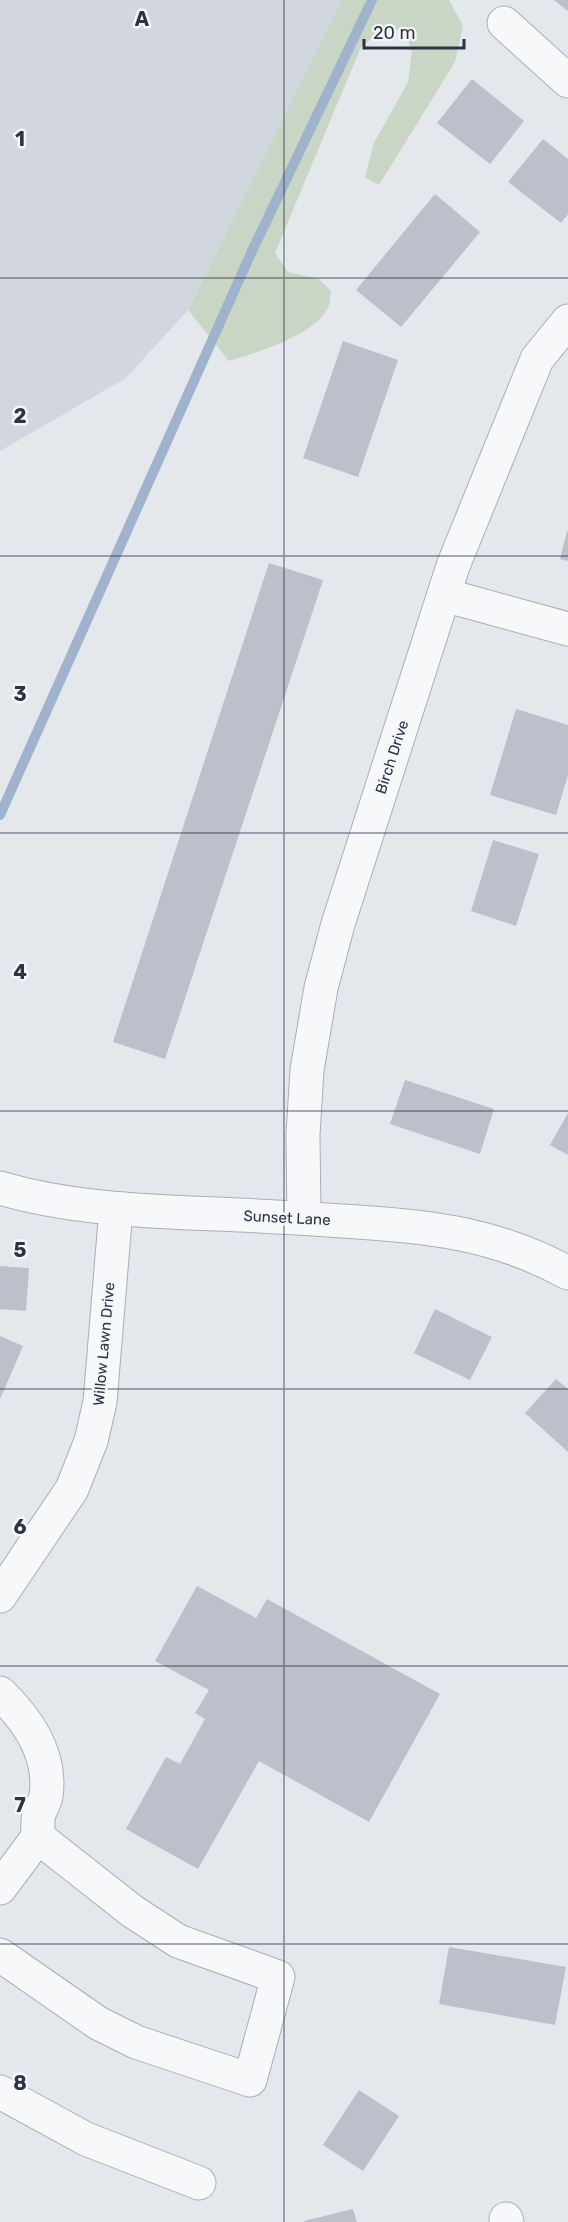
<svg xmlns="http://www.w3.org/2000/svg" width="568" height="2222" font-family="Rubik,sans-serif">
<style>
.built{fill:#d2d6de}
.green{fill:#c9d6c5}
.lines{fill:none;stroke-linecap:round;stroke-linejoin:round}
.stream{stroke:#9fb4cc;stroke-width:10}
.building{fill:#bbc0ca}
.minor-casing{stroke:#a9aeb7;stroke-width:35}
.minor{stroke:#f7f8fa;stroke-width:33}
.grid{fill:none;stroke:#2b3445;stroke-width:1.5;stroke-opacity:0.55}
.labels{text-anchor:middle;stroke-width:5;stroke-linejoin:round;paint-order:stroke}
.street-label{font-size:15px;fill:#2b3445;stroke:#f4f6f9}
.grid-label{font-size:20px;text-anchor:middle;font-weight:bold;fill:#2b3445;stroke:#f4f6f9;stroke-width:5;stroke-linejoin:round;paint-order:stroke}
</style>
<rect width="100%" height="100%" fill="#e4e7ec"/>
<!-- built -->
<polygon class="built" points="0,0 342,0 188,310 126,378 0,451"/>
<!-- green -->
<path class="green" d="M342 0H449L463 26 455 62 379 185 365 177 374 143 408 82 412 52 404 29 381 30 361 47 275 253 288 272 319 279 331 291C330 295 330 301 329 305 319 334 256 353 229 361L188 310Z"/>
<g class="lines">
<!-- stream -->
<polyline class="stream" points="0,815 252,251 372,0"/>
</g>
<!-- building -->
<g class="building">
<polygon points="554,0 568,0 568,11"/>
<polygon points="472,79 524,121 490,164 437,123"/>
<polygon points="543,139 568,159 568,214 561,223 508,182"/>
<polygon points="435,194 480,232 401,327 356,290"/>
<polygon points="343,341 398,360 358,477 303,458"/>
<polygon points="567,531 568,531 568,561 560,559"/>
<polygon points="269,563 323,580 165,1059 113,1042"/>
<polygon points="516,709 568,725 568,775 556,815 490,795"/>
<polygon points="493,840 539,854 516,926 471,911"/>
<polygon points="405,1080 494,1109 480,1154 390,1124"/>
<polygon points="568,1113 568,1155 550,1145"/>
<polygon points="0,1266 29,1268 26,1311 0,1309"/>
<polygon points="435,1309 492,1337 470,1380 414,1353"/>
<polygon points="0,1336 23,1346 0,1399"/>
<polygon points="556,1379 568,1389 568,1452 525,1413"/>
<polygon points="197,1586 256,1618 267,1599 440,1694 369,1822 259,1761 198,1869 126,1829 166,1757 180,1764 205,1719 195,1713 209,1690 155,1661"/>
<polygon points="449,1947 566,1967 555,2025 439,2004"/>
<polygon points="359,2090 399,2116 363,2171 323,2145"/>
<polygon points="353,2209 357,2222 304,2222 304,2221"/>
</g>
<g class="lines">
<!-- minor casing -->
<g class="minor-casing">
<g id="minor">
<polyline points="504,23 568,81"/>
<polyline points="444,595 568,629"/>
<path d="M0 1188C62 1206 125 1210 189 1213 245 1215 302 1218 358 1222 435 1227 499 1235 568 1273"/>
<polyline points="304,1218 303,1135 307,1070 321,988 338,924 453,566 537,359 568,321"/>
<polyline points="0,1596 72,1489 91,1441 100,1402 116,1209"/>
<path d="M0 1693C28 1720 52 1755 46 1796 45 1802 41 1808 39 1814 37 1821 38 1830 38 1837L132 1911 178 1941 278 1977 250 2080 136 2042 98 2023 0 1955"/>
<polyline points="0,1888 38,1837"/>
<polyline points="0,2092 86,2139 199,2183"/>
<polyline points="506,2219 507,2222"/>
</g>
</g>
<!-- minor -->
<use href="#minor" class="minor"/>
</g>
<!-- grid -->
<path class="grid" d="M284 0V2222M0 278H568M0 556H568M0 833H568M0 1111H568M0 1389H568M0 1666H568M0 1944H568"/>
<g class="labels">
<!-- street labels -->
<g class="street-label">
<text transform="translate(392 757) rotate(-72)" y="5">Birch Drive</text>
<text transform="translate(287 1218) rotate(3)" y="5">Sunset Lane</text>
<text transform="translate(104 1344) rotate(-85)" y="5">Willow Lawn Drive</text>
</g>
</g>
<g class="grid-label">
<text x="142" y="26">A</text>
<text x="20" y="146">1</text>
<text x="20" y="423">2</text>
<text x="20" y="701">3</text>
<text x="20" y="979">4</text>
<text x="20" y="1257">5</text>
<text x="20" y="1534">6</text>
<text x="20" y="1812">7</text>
<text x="20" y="2090">8</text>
</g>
<!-- scale -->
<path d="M364 39v9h100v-9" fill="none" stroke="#2b3445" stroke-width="3"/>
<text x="373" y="39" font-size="18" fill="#2b3445" stroke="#f4f6f9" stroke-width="4.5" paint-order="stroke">20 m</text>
</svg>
